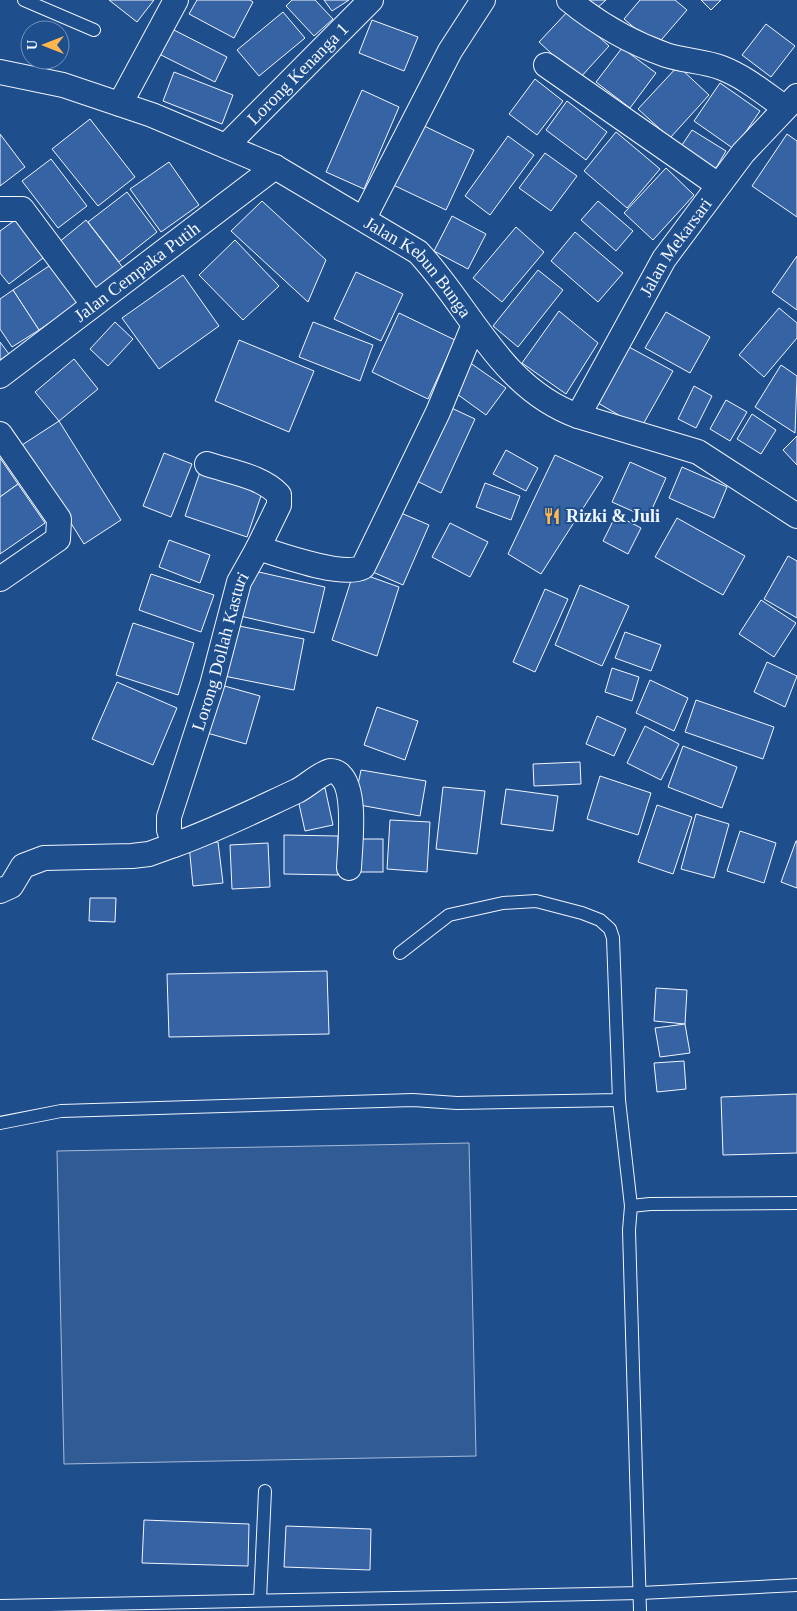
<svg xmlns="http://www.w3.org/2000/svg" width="797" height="1611" font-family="Georgia,serif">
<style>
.built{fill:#305b95;stroke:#a8bbd7}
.building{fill:#3563a3;stroke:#f2f6ff}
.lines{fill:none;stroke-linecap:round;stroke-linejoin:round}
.service-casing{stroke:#f2f6ff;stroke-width:14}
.minor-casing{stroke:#f2f6ff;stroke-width:26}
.service{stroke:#1f4e8c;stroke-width:12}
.minor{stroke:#1f4e8c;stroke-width:24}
.labels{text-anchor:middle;stroke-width:4;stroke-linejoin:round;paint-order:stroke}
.street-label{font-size:18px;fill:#f2f6ff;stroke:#1f4e8c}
.poi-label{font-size:18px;font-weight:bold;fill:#f2f6ff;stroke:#1f4e8c;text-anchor:start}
</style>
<rect width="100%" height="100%" fill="#1f4e8c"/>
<!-- built -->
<polygon class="built" points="469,1143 476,1456 64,1464 57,1151"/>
<!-- building -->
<g class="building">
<polygon points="109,0 154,0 137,22"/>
<polygon points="197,0 250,0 253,2 234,38 189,14"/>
<polygon points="292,0 315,0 333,19 314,36 286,6"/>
<polygon points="324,0 349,0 332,11"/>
<polygon points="588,0 606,0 596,9"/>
<polygon points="640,0 675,0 687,10 656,46 624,19"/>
<polygon points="701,0 721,0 711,10"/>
<polygon points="569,10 609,46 579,79 539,42"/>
<polygon points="283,12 305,38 259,76 237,50"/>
<polygon points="372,20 418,37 404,71 359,53"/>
<polygon points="766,24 795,46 771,77 742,55"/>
<polygon points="170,28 227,57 215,82 157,53"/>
<polygon points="622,48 656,73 630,108 596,82"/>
<polygon points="678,66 709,95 670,138 638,109"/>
<polygon points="174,72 233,95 222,124 163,101"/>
<polygon points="535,79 563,101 537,135 509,114"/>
<polygon points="720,83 760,111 734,149 694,121"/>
<polygon points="362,90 399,107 364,189 326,172"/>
<polygon points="567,101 607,132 586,160 546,130"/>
<polygon points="90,119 135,177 98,206 52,149"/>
<polygon points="418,123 474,150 446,210 389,183"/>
<polygon points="692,130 726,151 713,173 678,151"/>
<polygon points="616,132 660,169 627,208 584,171"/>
<polygon points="0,134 25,167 0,186"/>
<polygon points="787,134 797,141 797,217 752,186"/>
<polygon points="508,136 534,155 490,215 465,196"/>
<polygon points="545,153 577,176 551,211 519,188"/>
<polygon points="51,159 87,206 58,228 22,181"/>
<polygon points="169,162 199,205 161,232 130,189"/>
<polygon points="666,168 694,195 653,240 624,213"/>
<polygon points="127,192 157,232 119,262 88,222"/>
<polygon points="262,201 326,260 308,302 231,231"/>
<polygon points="598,201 633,231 616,251 581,220"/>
<polygon points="452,216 486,234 468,269 434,251"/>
<polygon points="18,218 47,255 9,284 0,273 0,231"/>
<polygon points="86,220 124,269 96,291 58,243"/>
<polygon points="516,227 544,252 502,302 473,278"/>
<polygon points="575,232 623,273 598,302 551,261"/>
<polygon points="235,240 279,286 243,320 199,275"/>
<polygon points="797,256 797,310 772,292"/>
<polygon points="52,264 79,303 39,330 13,290"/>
<polygon points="538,270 563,290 518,347 493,326"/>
<polygon points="356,272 403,294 381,341 334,319"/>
<polygon points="183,275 219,326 159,369 122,318"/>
<polygon points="13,290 39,330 12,347 0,329 0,299"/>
<polygon points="779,308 797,323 797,338 764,377 739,355"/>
<polygon points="559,311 598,343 566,394 522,363"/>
<polygon points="666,312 710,337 690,373 645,348"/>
<polygon points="399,313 455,340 428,399 372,372"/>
<polygon points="115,322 133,339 108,366 90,349"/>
<polygon points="313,322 373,345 360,381 299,357"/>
<polygon points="239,340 314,371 289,432 215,401"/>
<polygon points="0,342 9,354 0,360"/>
<polygon points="629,347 673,371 641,428 598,403"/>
<polygon points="74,359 98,389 59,421 35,392"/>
<polygon points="469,362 506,388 486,415 450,389"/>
<polygon points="781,365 797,376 795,433 755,407"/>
<polygon points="694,386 712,396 696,428 678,419"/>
<polygon points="726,400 747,412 730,441 710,429"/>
<polygon points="445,405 475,419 441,493 411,478"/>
<polygon points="752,414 776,430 761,454 737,439"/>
<polygon points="59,421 121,520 84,544 22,445"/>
<polygon points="797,436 797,465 783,450"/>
<polygon points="506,450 538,468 526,491 493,474"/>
<polygon points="164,453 192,464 171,517 143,506"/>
<polygon points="555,455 603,477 541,574 508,554"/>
<polygon points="0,458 18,484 0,497"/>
<polygon points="630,462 666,478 648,518 612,502"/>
<polygon points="682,467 727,487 714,518 669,498"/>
<polygon points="201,469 263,490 247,537 185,516"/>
<polygon points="485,483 520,496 511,520 476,507"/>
<polygon points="18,484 45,523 0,554 0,497"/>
<polygon points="394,510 429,525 403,585 368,570"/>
<polygon points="616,515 641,528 628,554 603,541"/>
<polygon points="677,518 745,556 723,595 655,557"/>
<polygon points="450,523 488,542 470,577 432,557"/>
<polygon points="169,540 210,555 200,583 159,567"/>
<polygon points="788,556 797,561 797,618 764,599"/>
<polygon points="250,570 325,587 314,633 240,616"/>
<polygon points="354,571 399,587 377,656 332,640"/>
<polygon points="151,574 214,595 201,632 139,610"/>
<polygon points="580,585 629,606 602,666 555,645"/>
<polygon points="545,589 568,599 535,672 513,662"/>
<polygon points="761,600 796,623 774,657 739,634"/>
<polygon points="133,623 194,643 178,695 116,675"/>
<polygon points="234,625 304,639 294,690 224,676"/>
<polygon points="625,632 661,645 651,671 615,658"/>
<polygon points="767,662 797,676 785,707 754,692"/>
<polygon points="612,668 639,677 632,701 605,692"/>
<polygon points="650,680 688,698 674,731 636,713"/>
<polygon points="117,682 177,708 153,765 92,739"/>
<polygon points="221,685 260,696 246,744 207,733"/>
<polygon points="696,700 774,727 763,759 685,732"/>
<polygon points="377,707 418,721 405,760 364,745"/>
<polygon points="597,716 626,729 614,756 586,744"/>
<polygon points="645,726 679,744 661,780 627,763"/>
<polygon points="683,746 737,767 722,808 668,787"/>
<polygon points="580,762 581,784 534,786 533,764"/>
<polygon points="361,770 426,781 420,816 354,804"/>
<polygon points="600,776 651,793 638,835 587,819"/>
<polygon points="443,787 485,791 477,854 436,849"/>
<polygon points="325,788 333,825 305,831 297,795"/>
<polygon points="506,789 558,796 553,831 501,824"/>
<polygon points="657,805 692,817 673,874 638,862"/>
<polygon points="696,814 729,824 714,878 681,869"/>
<polygon points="390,820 430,822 427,872 387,869"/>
<polygon points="740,831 776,843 764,883 727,871"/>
<polygon points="284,835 338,836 338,875 284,874"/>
<rect x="360" y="839" width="23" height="33"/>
<polygon points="796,841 797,841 797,888 781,882"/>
<polygon points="218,842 223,883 193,886 189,845"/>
<polygon points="268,843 270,887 232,889 230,845"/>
<polygon points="90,898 116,898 115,922 89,921"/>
<polygon points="327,971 329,1034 169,1037 167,974"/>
<polygon points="656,988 687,990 685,1024 654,1021"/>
<polygon points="685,1024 690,1053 660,1057 655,1028"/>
<polygon points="684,1061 686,1089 657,1092 654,1063"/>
<polygon points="797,1094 797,1153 723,1155 721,1097"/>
<polygon points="144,1520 249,1524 248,1566 142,1563"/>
<polygon points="286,1526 371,1529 370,1570 284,1567"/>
</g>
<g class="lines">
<!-- service casing -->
<g class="service-casing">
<g id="service">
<polyline points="24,0 94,30"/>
<polyline points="619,1100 631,1206"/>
<polyline points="0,1123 61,1111 413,1100 457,1103 619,1100 613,938 610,929 600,920 582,913 536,901 503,903 449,915 400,953"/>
<polyline points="260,1600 265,1491"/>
<polyline points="0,1606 641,1593 797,1585"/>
<polyline points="640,1611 629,1230 631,1206 650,1204 797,1203"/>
</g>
</g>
<!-- minor casing -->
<g class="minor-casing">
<g id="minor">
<path d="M569 0C597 23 632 43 666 55 684 61 705 61 722 68 745 77 764 93 784 107"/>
<polyline points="546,65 718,185"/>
<path id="s1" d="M0 72 63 85 152 115 275 167 418 252C471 308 500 388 578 416L698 452 797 516"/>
<polyline points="120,104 176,0"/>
<path id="s2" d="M226 146 371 0"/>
<polyline points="0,209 22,209 93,304"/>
<polyline points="364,218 450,51 483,0"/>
<path id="s3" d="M0 376 275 167"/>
<path id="s4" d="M578 416 664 259 743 153 797 96"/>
<polyline points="0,434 59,519 58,539 0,579"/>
<path d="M207 464C230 472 262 476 279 495V505L258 548"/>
<path id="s5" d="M349 868C350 846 357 790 340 775 338 772 333 771 330 771 319 774 307 786 297 791 256 810 216 830 174 845L169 830V817L212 685 239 582 258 548C281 555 342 578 363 567L438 412 473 327"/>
<polyline points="0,891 11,886 23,866 44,858 132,856 149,854 174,845"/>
</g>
</g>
<!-- service -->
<use href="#service" class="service"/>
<!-- minor -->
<use href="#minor" class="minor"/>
</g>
<!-- icons -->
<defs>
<g id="restaurant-bare" transform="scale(1.35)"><path d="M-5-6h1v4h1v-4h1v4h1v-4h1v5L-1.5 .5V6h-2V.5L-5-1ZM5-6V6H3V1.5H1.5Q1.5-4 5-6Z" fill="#ffb74d" stroke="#1f4e8c" stroke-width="2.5" paint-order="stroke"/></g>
</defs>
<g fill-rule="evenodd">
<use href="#restaurant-bare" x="552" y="516"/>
</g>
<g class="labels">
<!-- street labels -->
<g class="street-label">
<text dy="6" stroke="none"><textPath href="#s2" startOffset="102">Lorong Kenanga 1</textPath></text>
<text dy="6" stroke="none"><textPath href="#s4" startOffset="195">Jalan Mekarsari</textPath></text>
<text dy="6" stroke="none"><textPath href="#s1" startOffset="468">Jalan Kebun Bunga</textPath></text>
<text dy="6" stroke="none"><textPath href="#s3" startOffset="172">Jalan Cempaka Putih</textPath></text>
<text dy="6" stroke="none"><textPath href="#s5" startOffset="482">Lorong Dollah Kasturi</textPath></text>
</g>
<!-- poi labels -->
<g class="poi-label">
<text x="566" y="522">Rizki &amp; Juli</text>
</g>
</g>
<!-- north arrow -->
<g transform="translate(45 45) rotate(270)"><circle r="24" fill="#1f4e8c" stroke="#7391ba"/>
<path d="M0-4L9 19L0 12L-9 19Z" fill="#ffb74d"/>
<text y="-8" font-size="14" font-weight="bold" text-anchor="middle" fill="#f2f6ff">U</text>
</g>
</svg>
